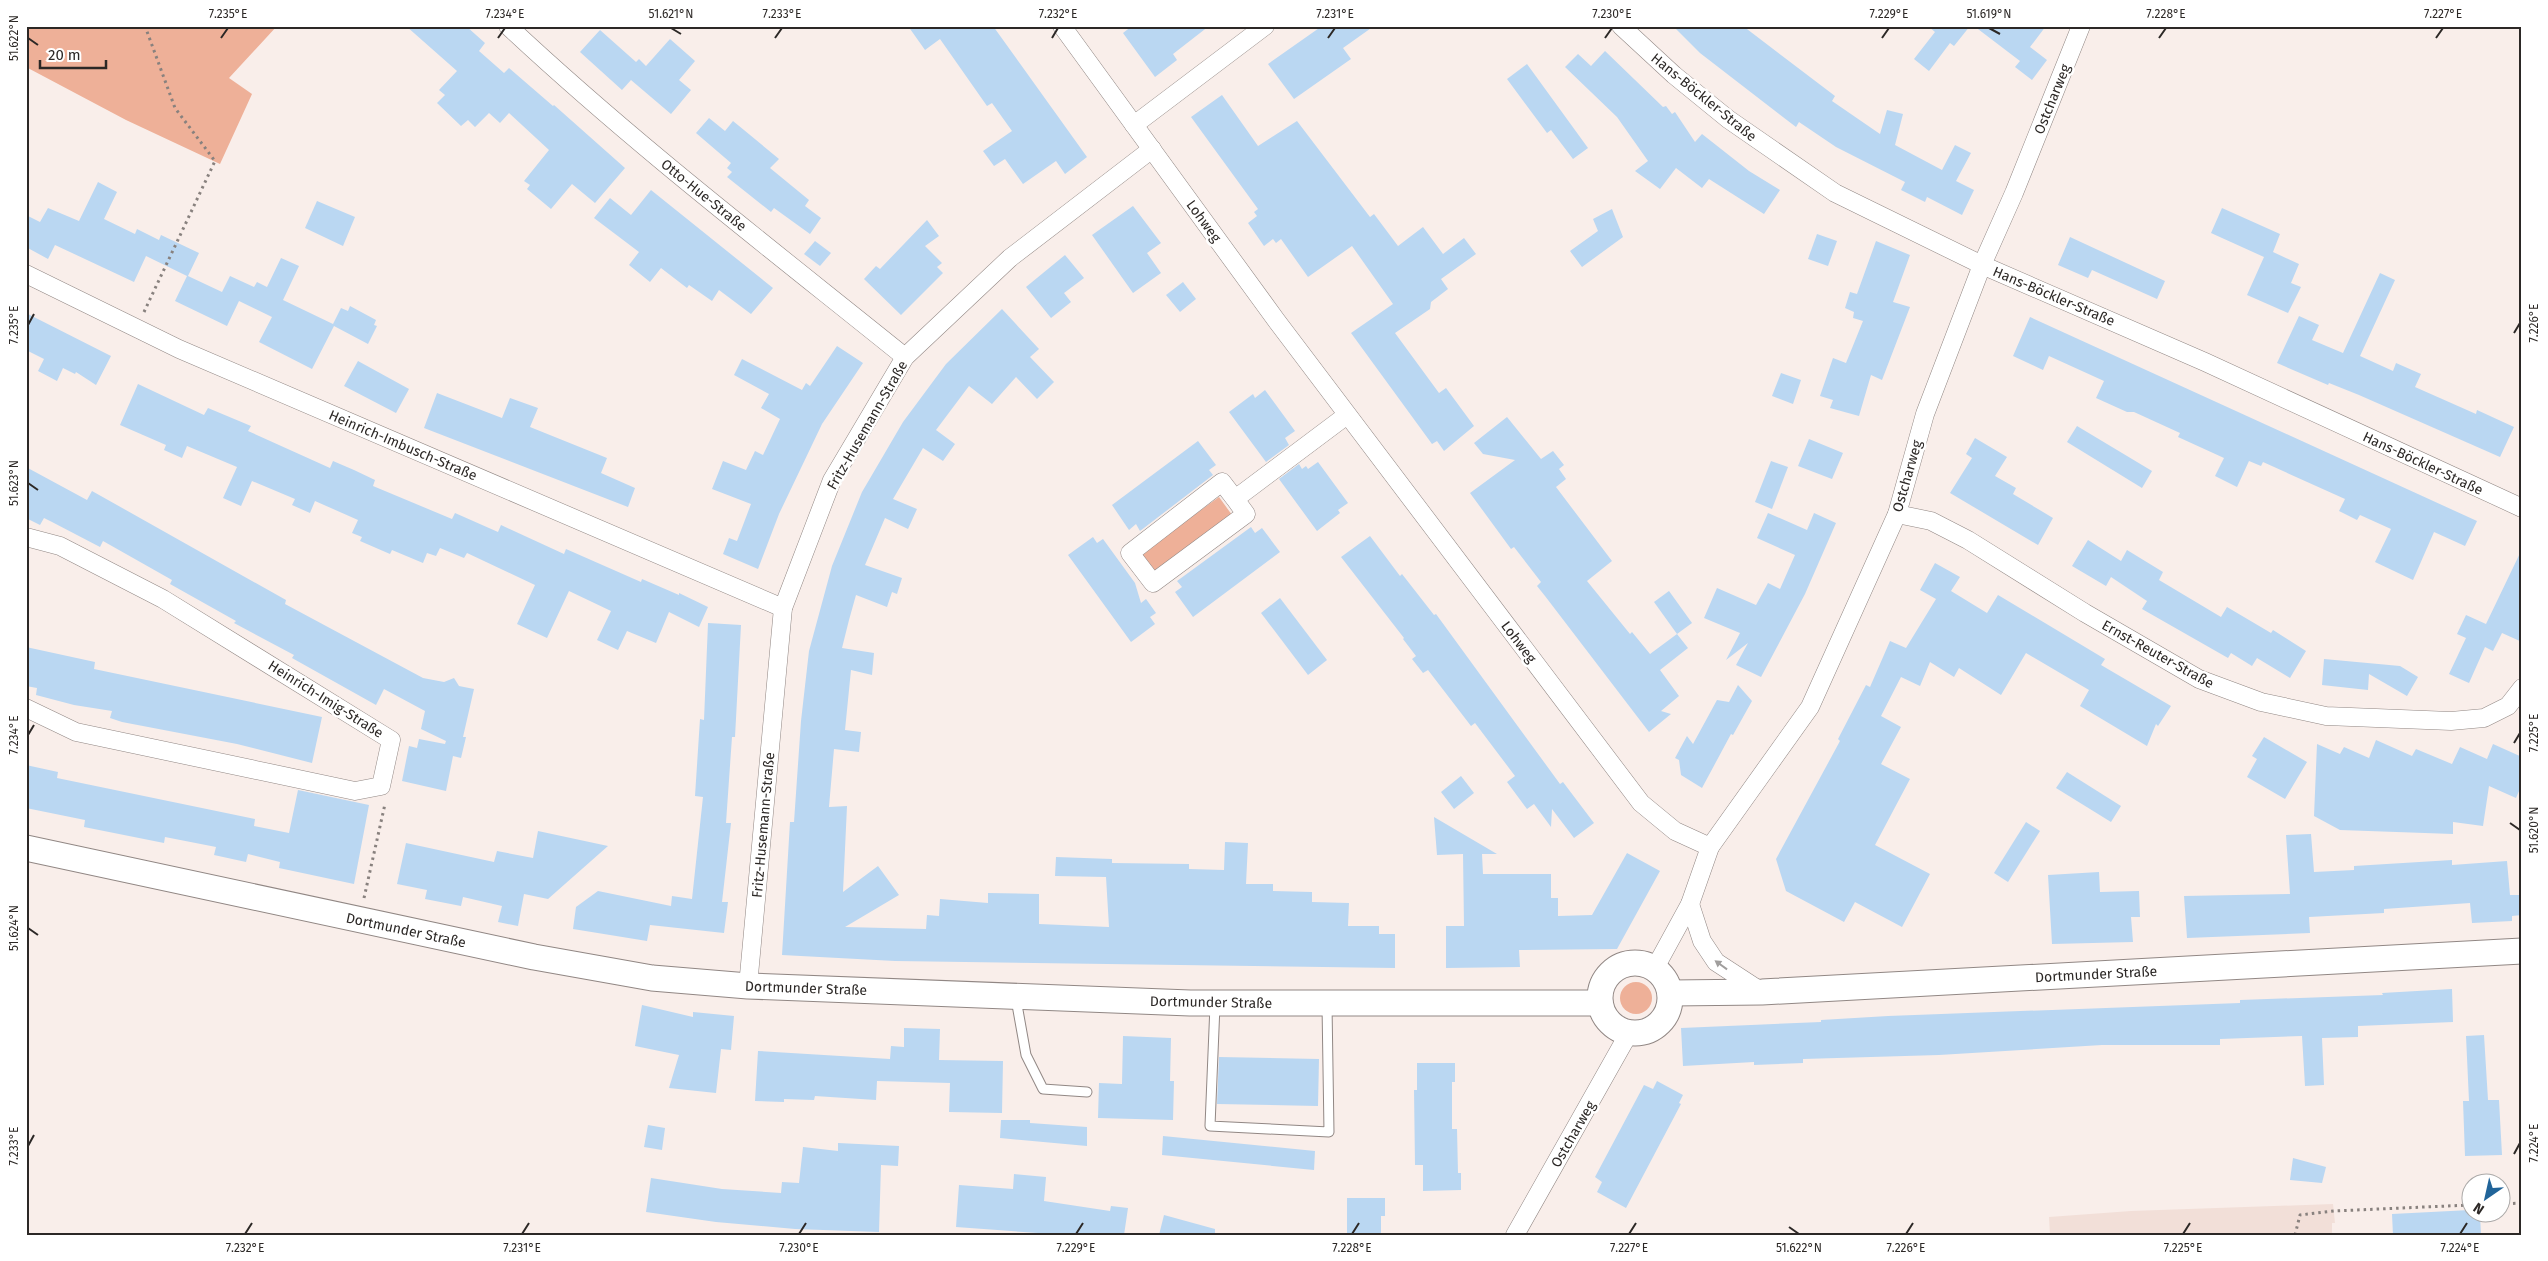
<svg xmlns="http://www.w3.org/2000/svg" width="2548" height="1261" font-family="'Fira Sans',sans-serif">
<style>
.built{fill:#f2dfd8}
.green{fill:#eeb098}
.building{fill:#bad7f2}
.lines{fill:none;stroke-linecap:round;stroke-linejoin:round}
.lane-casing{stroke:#918784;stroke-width:11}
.street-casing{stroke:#918784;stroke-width:19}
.secondary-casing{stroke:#918784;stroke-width:27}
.path{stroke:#88817e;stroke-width:3;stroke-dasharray:2.5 4;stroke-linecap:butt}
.lane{stroke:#fff;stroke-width:9}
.street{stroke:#fff;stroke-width:18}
.secondary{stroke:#fff;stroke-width:25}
.oneway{fill:#a09e9d}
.ticks{fill:none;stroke:#2c2826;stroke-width:2}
.labels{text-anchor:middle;stroke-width:5;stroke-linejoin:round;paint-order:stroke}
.street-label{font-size:14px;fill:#2c2826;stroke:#fff}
.neatline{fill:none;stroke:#2c2826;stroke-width:2}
.ticks-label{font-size:12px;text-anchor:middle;fill:#2c2826}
</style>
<rect width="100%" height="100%" fill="#f9eeea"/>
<!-- built -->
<polygon class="built" points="2333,1204 2335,1223 2332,1223 2332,1235 2050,1235 2049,1217 2131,1211"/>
<!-- green -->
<g class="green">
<polygon points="26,26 277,26 229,78 252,94 220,164 126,120 26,67"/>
<polygon points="1219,497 1232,515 1154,573 1140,554"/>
<circle cx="1636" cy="998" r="16"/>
</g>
<!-- building -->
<g class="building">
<polygon points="406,26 466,26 485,43 479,51 504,73 509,68 553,106 554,105 625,168 595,203 572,184 551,209 527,189 530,185 524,181 549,150 509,113 500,123 489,113 475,127 468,120 461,126 437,103 445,95 439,90 457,71"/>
<polygon points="908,26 993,26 1087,157 1065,174 1056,161 1023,184 1005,159 994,166 983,151 1012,131 992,103 987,106 940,39 925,50"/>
<polygon points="1132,26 1209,26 1173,54 1177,60 1155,77 1123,33"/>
<polygon points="1322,26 1374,26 1343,48 1351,59 1294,99 1268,64"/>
<polygon points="1673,26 1743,26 1835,96 1832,101 1880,134 1887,110 1903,114 1895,145 1942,170 1955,145 1971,153 1956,181 1974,190 1962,215 1927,197 1925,202 1901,190 1905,182 1836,147 1799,122 1796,127 1700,53"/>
<polygon points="1928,26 1970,26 1954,46 1950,43 1929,71 1914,59 1935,32"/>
<polygon points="1974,26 2046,26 2030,47 2047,60 2032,80 2015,67 2020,61"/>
<polygon points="600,30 636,62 639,59 646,66 670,39 695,61 679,80 691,90 671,114 631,80 622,90 580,52"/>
<polygon points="1605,51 1663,107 1666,106 1672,114 1675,112 1695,142 1702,134 1749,171 1780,190 1764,214 1709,179 1702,188 1676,168 1660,189 1635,171 1648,161 1617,117 1565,67 1578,54 1591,66"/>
<polygon points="1527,64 1588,148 1573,159 1551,130 1547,133 1507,79"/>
<polygon points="1222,95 1258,146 1297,121 1370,217 1374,214 1398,246 1423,227 1443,254 1464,238 1476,254 1441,279 1448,289 1431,302 1430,309 1395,333 1439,393 1446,388 1474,426 1444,451 1437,441 1432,444 1351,333 1393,304 1352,246 1308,277 1281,239 1276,243 1273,239 1264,246 1248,223 1257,216 1254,212 1258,209 1191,117"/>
<polygon points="709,118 725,131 733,121 779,159 770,168 809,200 805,206 821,218 810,234 774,208 771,212 727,177 732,172 727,168 731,163 696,133"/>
<polygon points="98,182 117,192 104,219 135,234 137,229 159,240 161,235 199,253 188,276 222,292 230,276 254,287 257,282 267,287 281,258 299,266 283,300 333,324 341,308 348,311 350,306 376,320 374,325 377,326 368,344 334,326 312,369 259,342 272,317 239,301 227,326 175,301 187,276 146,256 134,282 55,245 48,259 26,247 26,215 40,222 48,208 79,221"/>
<polygon points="651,190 773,288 751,314 719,290 712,301 689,285 687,288 661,268 650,282 629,265 639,252 594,218 610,198 631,215"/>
<polygon points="317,201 355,217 343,246 305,228"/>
<polygon points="1133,206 1161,243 1147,253 1161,273 1133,293 1092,235"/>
<polygon points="2222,208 2280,234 2273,252 2299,264 2291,283 2301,287 2288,313 2247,295 2264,257 2211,233"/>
<polygon points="1612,209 1623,237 1582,267 1570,251 1598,231 1593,219"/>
<polygon points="927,220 939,236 925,246 942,263 937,267 943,273 901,315 864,279 876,266 880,269"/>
<polygon points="1817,234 1837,241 1828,266 1808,259"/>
<polygon points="2070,237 2165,281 2157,299 2092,270 2088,278 2058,265"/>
<polygon points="815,241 831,253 820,266 804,254"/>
<polygon points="1876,241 1910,255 1893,302 1910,307 1882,380 1871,375 1859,416 1830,408 1833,400 1820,396 1833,358 1846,363 1863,321 1853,318 1854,312 1845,308 1850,292 1857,294"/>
<polygon points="1065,255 1084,278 1064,293 1071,302 1051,318 1026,287"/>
<polygon points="2380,273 2395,280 2360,356 2393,371 2396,363 2421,374 2415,387 2476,414 2477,410 2514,427 2500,457 2359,395 2329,383 2328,385 2277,363 2299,316 2319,325 2312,340 2343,353"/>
<polygon points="1183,282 1196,299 1180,312 1166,295"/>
<polygon points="1002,309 1039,349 1030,357 1054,382 1037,399 1016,377 992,404 969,386 936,430 955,444 943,461 923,448 893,499 917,509 908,529 885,518 865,565 902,578 897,594 892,592 887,607 856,595 849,620 842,648 874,653 872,675 851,670 845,730 861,732 859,752 834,749 829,807 847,806 843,892 878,866 899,895 845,927 926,929 927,915 939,916 940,899 988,903 988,893 1039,894 1039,924 1109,927 1106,877 1055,876 1056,857 1112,859 1112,863 1189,864 1189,869 1224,870 1225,842 1248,843 1246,884 1273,884 1273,891 1312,892 1312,902 1349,903 1348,926 1379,926 1379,934 1395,934 1395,968 895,961 782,955 790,822 794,822 801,721 809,651 832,566 862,492 903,422 946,364"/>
<polygon points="26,313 111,356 96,385 76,372 75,374 63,368 57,381 38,371 44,359 26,350"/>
<polygon points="2030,317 2477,521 2465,546 2434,532 2413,580 2375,562 2391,529 2360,515 2357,520 2339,511 2345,499 2263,462 2261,466 2249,461 2237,487 2215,476 2224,458 2178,437 2180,433 2134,412 2127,412 2096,398 2104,381 2049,356 2043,370 2013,356"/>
<polygon points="837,346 863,363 822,424 779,514 758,569 723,554 729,538 737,541 751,504 712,489 723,461 746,470 755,451 763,455 780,419 761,408 769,394 734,375 742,359 802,390 806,383 810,386"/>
<polygon points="358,361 409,389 396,413 344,386"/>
<polygon points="1781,373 1801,380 1793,404 1772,396"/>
<polygon points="138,384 204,415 208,408 251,426 248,431 330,468 333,461 354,470 375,480 373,486 452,519 455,513 498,532 501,525 564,554 566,549 641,582 642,579 679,595 679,593 708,607 699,627 669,612 656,643 627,631 618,650 597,640 611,611 569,591 547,638 517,624 535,585 467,553 464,558 440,548 436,556 427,553 423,563 392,550 390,554 360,541 362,537 352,533 358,520 315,501 310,513 292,505 295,499 252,481 241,506 223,498 237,467 187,446 182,458 164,450 166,445 120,425"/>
<polygon points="1265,390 1295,431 1285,438 1289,445 1266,462 1229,412 1253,394 1255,398"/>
<polygon points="437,393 502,418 510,398 538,408 530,427 607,458 601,473 635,488 628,507 424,428"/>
<polygon points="1507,417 1541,459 1553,451 1564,465 1559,469 1566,479 1556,487 1612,561 1587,581 1630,634 1632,632 1650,654 1677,634 1688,648 1660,670 1679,696 1661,711 1671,714 1649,732 1545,596 1537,586 1541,582 1514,547 1511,549 1470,493 1515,460 1483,454 1474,443"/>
<polygon points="2077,426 2152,471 2142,488 2067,442"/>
<polygon points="1975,438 2007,457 1995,476 2016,488 2013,494 2053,518 2038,545 1950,493 1972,458 1966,454"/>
<polygon points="1809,439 1843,453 1832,479 1798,466"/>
<polygon points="1198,441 1216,465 1209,470 1213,475 1140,531 1136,524 1129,530 1112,505"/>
<polygon points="1771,461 1788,467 1772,509 1755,502"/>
<polygon points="1318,462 1348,503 1338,510 1340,513 1317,531 1279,479 1299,464 1302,469 1306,466 1308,469"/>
<polygon points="26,467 87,500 92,491 286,600 285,604 423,678 444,682 454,678 459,686 474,689 463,737 466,737 461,758 453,756 446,791 402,781 409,746 417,748 419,739 445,744 446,741 421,729 425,711 384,689 376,705 292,658 294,655 234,623 236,621 170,584 172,580 103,541 100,547 52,522 44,518 40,525 26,518"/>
<polygon points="1768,513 1807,530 1814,513 1836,523 1805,594 1761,677 1736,665 1748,643 1726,660 1740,633 1704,618 1717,588 1756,605 1768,583 1780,589 1795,555 1757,538"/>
<polygon points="1251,527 1255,533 1262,528 1280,552 1193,617 1175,592 1182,587 1177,581"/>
<polygon points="1370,536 1400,576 1402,574 1434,615 1436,614 1560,784 1563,782 1594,823 1574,838 1552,809 1551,827 1534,804 1527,809 1507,782 1515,776 1475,723 1471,726 1428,670 1423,673 1412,659 1416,656 1403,639 1404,638 1341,557"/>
<polygon points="1093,537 1097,543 1103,539 1135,583 1141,603 1146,599 1156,613 1150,617 1155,624 1131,642 1068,555"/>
<polygon points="2088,540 2121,561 2127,550 2163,572 2159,580 2221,617 2227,607 2271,633 2273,630 2306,651 2290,678 2257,658 2252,666 2231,653 2228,658 2142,609 2147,601 2111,577 2106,586 2072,566"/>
<polygon points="2522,549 2522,642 2502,633 2493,651 2485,647 2469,683 2449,674 2466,638 2457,634 2466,615 2486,624"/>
<polygon points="1935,563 1960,577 1951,591 1987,613 1998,595 2105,659 2101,665 2171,706 2158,726 2156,724 2147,746 2080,706 2089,690 2026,653 2001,695 1959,668 1954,677 1930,662 1920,686 1901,677 1881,716 1901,727 1881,764 1910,779 1875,845 1930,874 1902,927 1855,902 1844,922 1786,891 1776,859 1840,741 1838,739 1866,685 1870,687 1890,641 1906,648 1936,599 1920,590"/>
<polygon points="1669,591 1692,623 1677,634 1654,602"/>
<polygon points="1280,598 1327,660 1308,675 1261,613"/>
<polygon points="708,623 741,625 735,737 732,737 726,823 731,823 722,902 728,902 724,933 650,925 647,941 573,929 576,907 598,891 671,906 672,896 692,899 703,797 695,796 700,719 704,720"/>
<polygon points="26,647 95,662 94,669 322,717 312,763 237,744 122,722 110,718 112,711 74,705 36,695 37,688 26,686"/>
<polygon points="2324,659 2400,666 2418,677 2407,696 2369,674 2368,690 2322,685"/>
<polygon points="1738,685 1752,701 1733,735 1731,734 1702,788 1681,775 1679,760 1675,758 1687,736 1693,744 1717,700 1729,702"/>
<polygon points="2264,737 2307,762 2285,799 2247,777 2257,759 2252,756"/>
<polygon points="2376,740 2412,756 2416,749 2452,764 2460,747 2487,759 2493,744 2522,757 2522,784 2516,798 2489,786 2483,826 2453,822 2453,834 2340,830 2314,816 2317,744 2340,754 2344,747 2369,758"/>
<polygon points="26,765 58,772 57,778 255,819 254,826 289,833 298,790 369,805 354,884 279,868 280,862 248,854 246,862 214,855 216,847 165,837 164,843 84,827 85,820 26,808"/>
<polygon points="2067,772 2121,806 2111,822 2056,788"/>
<polygon points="1461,776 1474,793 1454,809 1441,792"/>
<polygon points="1434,817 1497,854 1482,854 1483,874 1551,874 1551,898 1558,898 1558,916 1592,915 1627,853 1660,871 1617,949 1519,950 1520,967 1446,968 1446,926 1464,926 1463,854 1437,855"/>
<polygon points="2026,822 2040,831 2008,882 1994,873"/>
<polygon points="538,831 608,846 548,899 524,894 518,926 498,922 502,906 463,897 461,906 425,899 427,890 397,884 406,843 494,862 497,851 533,858"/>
<polygon points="2311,834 2314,872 2354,870 2354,866 2452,860 2452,865 2507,861 2510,895 2520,895 2522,915 2512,916 2512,921 2472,923 2470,903 2384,909 2384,913 2309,917 2310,933 2187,938 2184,896 2290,894 2286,835"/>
<polygon points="2099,872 2100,892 2139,891 2140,917 2131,917 2133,942 2052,944 2048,875"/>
<polygon points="2452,989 2453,1022 2358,1026 2358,1037 2322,1038 2324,1085 2305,1086 2302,1036 2220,1039 2220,1045 2102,1045 1939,1055 1803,1059 1803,1063 1754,1065 1754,1062 1683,1066 1681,1028 1821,1022 1821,1020 1888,1016 2240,1003 2240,1000 2383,995 2382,993"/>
<polygon points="642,1005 693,1017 693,1012 734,1016 731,1050 721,1049 716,1093 669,1088 679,1055 635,1046"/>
<polygon points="904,1028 940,1029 939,1060 1003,1061 1002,1113 949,1112 950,1083 877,1081 876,1100 815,1096 814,1100 784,1099 784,1102 755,1101 758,1051 890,1059 891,1046 904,1047"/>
<polygon points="2484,1035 2488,1100 2499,1100 2502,1155 2465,1156 2463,1101 2469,1101 2466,1036"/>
<polygon points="1123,1036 1171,1038 1170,1081 1174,1081 1173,1120 1098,1118 1099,1083 1122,1084"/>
<polygon points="1219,1057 1319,1059 1318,1106 1217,1104"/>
<polygon points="1417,1063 1455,1063 1455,1082 1452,1082 1452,1129 1457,1129 1458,1173 1461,1173 1461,1190 1423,1191 1423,1165 1415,1165 1414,1090 1417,1090"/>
<polygon points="1657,1081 1683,1095 1679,1103 1681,1104 1626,1208 1597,1192 1602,1182 1595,1177 1644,1085 1653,1089"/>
<polygon points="1001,1120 1030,1120 1030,1123 1087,1127 1087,1146 1000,1138"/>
<polygon points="648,1125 665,1128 662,1150 644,1147"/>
<polygon points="1163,1136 1315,1151 1314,1170 1162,1155"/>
<polygon points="838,1143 899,1146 898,1166 881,1165 879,1232 795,1229 716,1222 646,1212 651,1178 722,1189 781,1193 782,1182 799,1183 803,1147 838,1151"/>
<polygon points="2293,1158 2326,1167 2322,1183 2290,1180"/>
<polygon points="1014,1174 1046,1177 1044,1201 1110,1211 1111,1206 1128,1208 1124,1235 1038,1235 1038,1233 956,1227 959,1185 1013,1189"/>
<polygon points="1347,1198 1385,1198 1385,1216 1381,1216 1381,1233 1347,1235"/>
<polygon points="2470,1210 2470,1214 2480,1214 2481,1235 2393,1235 2392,1214"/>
<polygon points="1164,1215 1215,1229 1215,1235 1159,1235"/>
</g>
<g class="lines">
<!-- lane casing -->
<g class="lane-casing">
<g id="lane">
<polyline points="1016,999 1026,1055 1043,1089 1087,1092"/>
<polyline points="1215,1005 1210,1126 1329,1132 1327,1005"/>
</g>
</g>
<!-- street casing -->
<g class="street-casing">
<g id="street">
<path d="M508 26C634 144 771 249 905 357"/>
<polyline points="1062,26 1276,320 1641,803 1675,831 1710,847"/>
<polyline points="1621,26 1674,75 1728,119 1835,193 1982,265 2205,362 2522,508"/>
<polyline points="1134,125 1265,26"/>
<polyline points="26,274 179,349 783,608"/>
<polyline points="1235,499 1246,514 1153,583 1130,553 1222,482 1235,499 1347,415"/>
<polyline points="1897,514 1931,521 1968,540 2085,613 2199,679 2261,702 2326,716 2451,721 2484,718 2508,706 2522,688"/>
<polyline points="26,537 60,546 163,599 391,740 381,786 355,791 76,732 26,708"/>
<polyline points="1690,904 1702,941 1716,962 1762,992"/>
<polyline points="1655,968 1690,904 1710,847 1810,707 1897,514 1925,414 1982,265 2014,193 2081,26"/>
<polyline points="748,986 783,608 832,480 905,357 1010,258 1152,149"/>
<polyline points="1515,1235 1629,1033"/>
</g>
</g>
<!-- secondary casing -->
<g class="secondary-casing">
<g id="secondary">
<polyline points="26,848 534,957 652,978 748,986 1190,1003 1600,1003"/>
<circle cx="1635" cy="998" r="35"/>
<polyline points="1671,993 1762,992 2522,951"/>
</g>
</g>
<!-- path -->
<g class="path">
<polyline points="144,312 215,161 175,108 145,26"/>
<polyline points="364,898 385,804"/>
<polyline points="2500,1204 2522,1203"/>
<polyline points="2295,1235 2300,1215 2334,1211 2470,1205"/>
</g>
<!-- lane -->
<use href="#lane" class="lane"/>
<!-- street -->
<use href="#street" class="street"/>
<!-- secondary -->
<use href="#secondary" class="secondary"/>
</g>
<!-- one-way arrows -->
<defs><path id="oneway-solid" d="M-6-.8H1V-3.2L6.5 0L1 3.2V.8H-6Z" transform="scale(1.25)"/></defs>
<use class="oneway" href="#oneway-solid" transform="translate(1721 965) rotate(-144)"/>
<!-- ticks -->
<path class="ticks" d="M671 28 681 34M1989 28 2000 34M28 38 38 45M221 38 228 28M498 38 505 28M775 38 782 28M1052 38 1058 28M1328 38 1335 28M1605 38 1612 28M1882 38 1889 28M2159 38 2166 28M2436 38 2443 28M28 325 34 314M2514 333 2520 323M28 483 38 490M28 735 34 725M2514 743 2520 733M2510 823 2520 830M28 928 38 935M28 1146 34 1135M2514 1154 2520 1143M1789 1227 1799 1234M245 1234 252 1223M522 1234 529 1223M799 1234 806 1223M1076 1234 1083 1223M1352 1234 1359 1223M1629 1234 1636 1223M1906 1234 1913 1223M2183 1234 2190 1223M2460 1234 2467 1223"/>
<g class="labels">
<!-- street labels -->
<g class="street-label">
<text transform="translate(1704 97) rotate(39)" y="5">Hans-Böckler-Straße</text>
<text transform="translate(2052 99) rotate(-68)" y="5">Ostcharweg</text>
<text transform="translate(704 195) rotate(39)" y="5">Otto-Hue-Straße</text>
<text transform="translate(1204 221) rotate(54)" y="5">Lohweg</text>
<text transform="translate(2054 296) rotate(23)" y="5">Hans-Böckler-Straße</text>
<text transform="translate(867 425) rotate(-60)" y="5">Fritz-Husemann-Straße</text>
<text transform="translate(403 445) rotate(23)" y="5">Heinrich-Imbusch-Straße</text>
<text transform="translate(2423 463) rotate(25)" y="5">Hans-Böckler-Straße</text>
<text transform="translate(1907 476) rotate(-74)" y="5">Ostcharweg</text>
<text transform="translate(1519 642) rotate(53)" y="5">Lohweg</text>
<text transform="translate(2158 654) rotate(29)" y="5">Ernst-Reuter-Straße</text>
<text transform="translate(326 699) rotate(32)" y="5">Heinrich-Imig-Straße</text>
<text transform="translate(763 825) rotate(-85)" y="5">Fritz-Husemann-Straße</text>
<text transform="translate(406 930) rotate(12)" y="5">Dortmunder Straße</text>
<text transform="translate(2096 974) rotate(-3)" y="5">Dortmunder Straße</text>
<text transform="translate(806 988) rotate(2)" y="5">Dortmunder Straße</text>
<text transform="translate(1211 1002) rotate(1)" y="5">Dortmunder Straße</text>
<text transform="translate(1573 1134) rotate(-60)" y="5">Ostcharweg</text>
</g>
</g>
<!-- border -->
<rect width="2548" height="1261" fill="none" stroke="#ffffff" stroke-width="55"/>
<!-- north arrow -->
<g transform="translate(2486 1198) rotate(214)"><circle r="24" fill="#ffffff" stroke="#aba9a8"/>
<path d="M0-4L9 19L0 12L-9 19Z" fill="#216499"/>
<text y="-8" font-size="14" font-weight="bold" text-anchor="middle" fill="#2c2826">N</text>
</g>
<!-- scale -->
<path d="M40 60v8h66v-8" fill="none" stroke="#2c2826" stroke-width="2.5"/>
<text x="48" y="60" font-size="15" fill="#2c2826" stroke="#ffffff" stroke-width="4" paint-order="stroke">20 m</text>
<rect x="28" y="28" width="2492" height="1206" class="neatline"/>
<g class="ticks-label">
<text x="228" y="18">7.235°E</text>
<text x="505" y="18">7.234°E</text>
<text x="671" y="18">51.621°N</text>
<text x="782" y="18">7.233°E</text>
<text x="1058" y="18">7.232°E</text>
<text x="1335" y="18">7.231°E</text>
<text x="1612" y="18">7.230°E</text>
<text x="1889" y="18">7.229°E</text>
<text x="1989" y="18">51.619°N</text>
<text x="2166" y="18">7.228°E</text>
<text x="2443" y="18">7.227°E</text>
<text transform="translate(14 38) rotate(-90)" y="4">51.622°N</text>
<text transform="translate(2534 323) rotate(-90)" y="4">7.226°E</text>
<text transform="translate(14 325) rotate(-90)" y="4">7.235°E</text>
<text transform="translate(14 483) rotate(-90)" y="4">51.623°N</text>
<text transform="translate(2534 733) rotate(-90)" y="4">7.225°E</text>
<text transform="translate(14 735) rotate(-90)" y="4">7.234°E</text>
<text transform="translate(2534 830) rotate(-90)" y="4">51.620°N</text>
<text transform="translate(14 928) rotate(-90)" y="4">51.624°N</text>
<text transform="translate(2534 1143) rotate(-90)" y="4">7.224°E</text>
<text transform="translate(14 1146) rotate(-90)" y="4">7.233°E</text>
<text x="245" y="1252">7.232°E</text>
<text x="522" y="1252">7.231°E</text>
<text x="799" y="1252">7.230°E</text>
<text x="1076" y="1252">7.229°E</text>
<text x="1352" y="1252">7.228°E</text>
<text x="1629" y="1252">7.227°E</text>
<text x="1799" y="1252">51.622°N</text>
<text x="1906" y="1252">7.226°E</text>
<text x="2183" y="1252">7.225°E</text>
<text x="2460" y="1252">7.224°E</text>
</g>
</svg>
